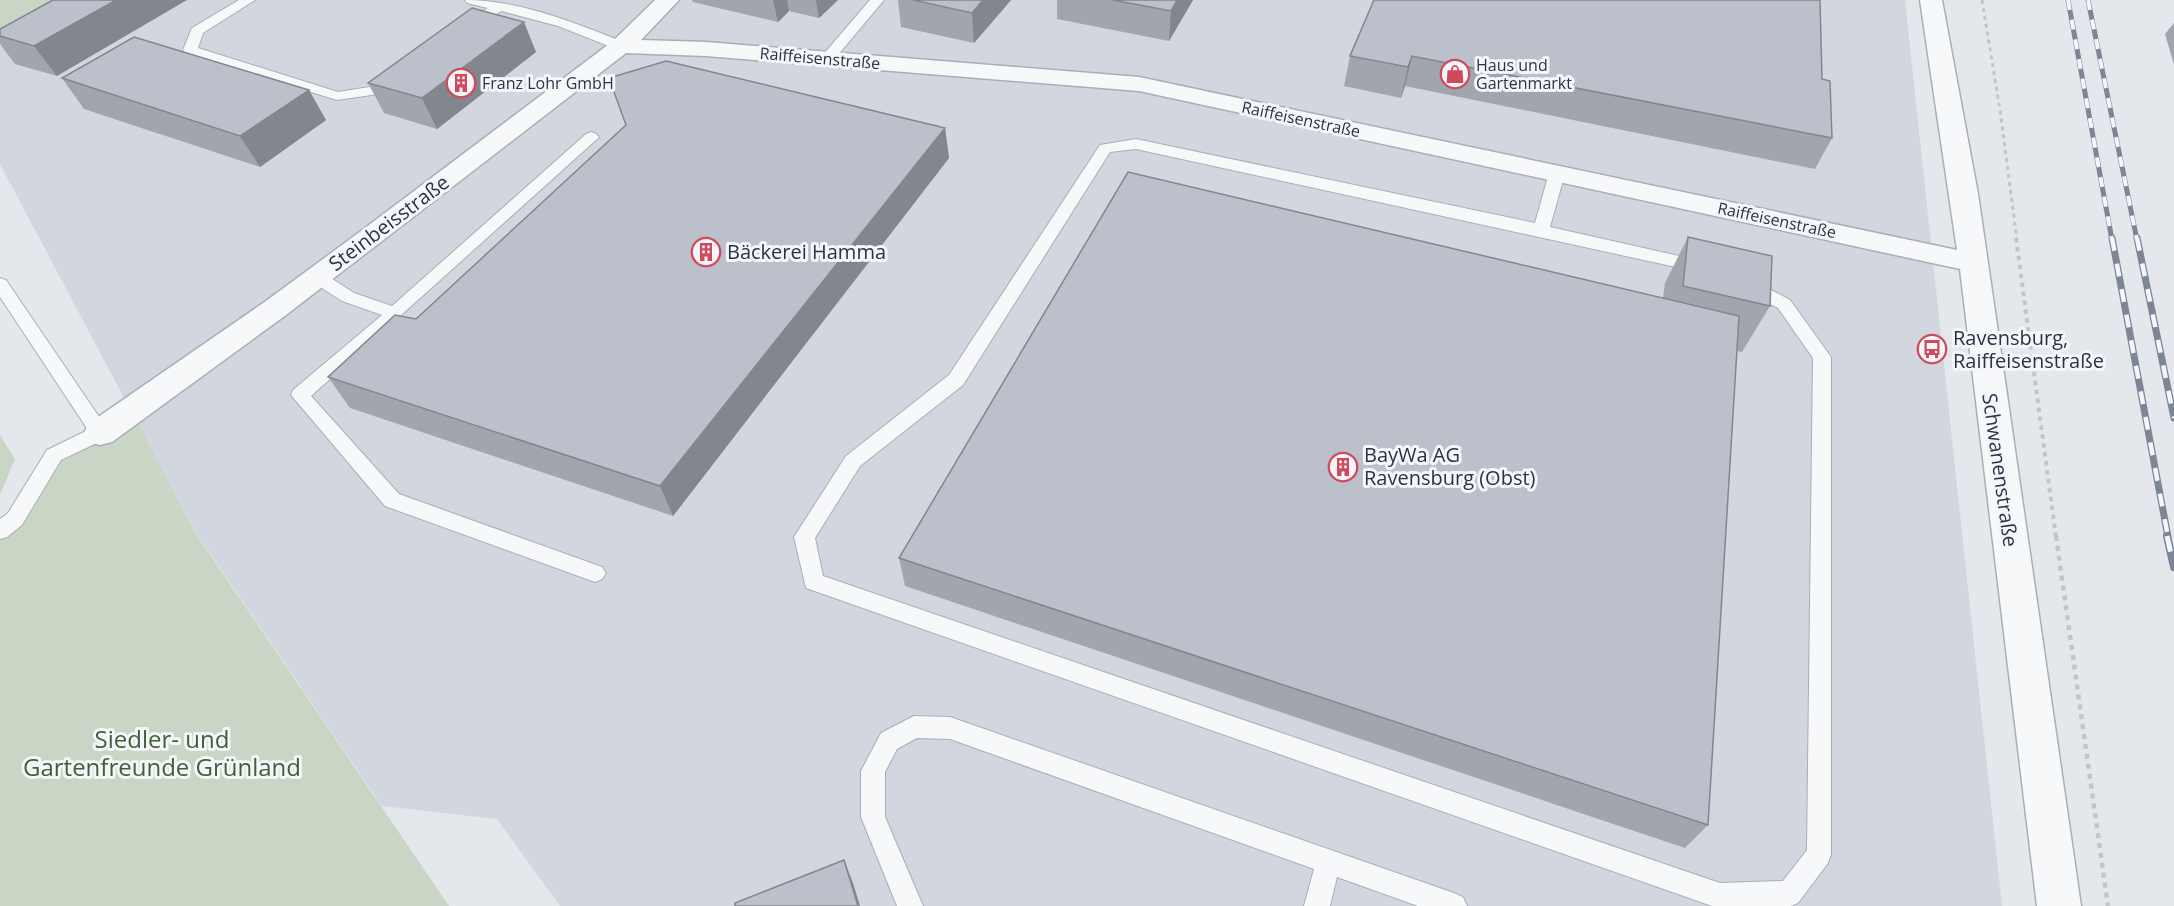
<svg xmlns="http://www.w3.org/2000/svg" width="2174" height="906" font-family="'Open Sans',sans-serif">
<style>
.built{fill:#d2d6de}
.green{fill:#c9d6c5}
.lines{fill:none;stroke-linecap:round;stroke-linejoin:round}
.lane-casing{stroke:#a9aeb7;stroke-width:2}
.street-casing{stroke:#a9aeb7;stroke-width:3}
.path-far2{stroke:#c2c5cb;stroke-width:3;stroke-dasharray:4 4;stroke-linecap:butt}
.path-far1{stroke:#c2c5cb;stroke-width:4;stroke-dasharray:4.5 4.5;stroke-linecap:butt}
.path{stroke:#c2c5cb;stroke-width:4.5;stroke-dasharray:5 5;stroke-linecap:butt}
.lane{fill:#f7f8fa;fill-rule:evenodd}
.street{fill:#f7f8fa;fill-rule:evenodd}
.rail-far2-casing{stroke:#7d8696;stroke-width:5}
.rail-far1-casing{stroke:#7d8696;stroke-width:7}
.rail-casing{stroke:#7d8696;stroke-width:8}
.rail-far2{stroke:#f4f6f9;stroke-width:4;stroke-dasharray:10;stroke-linecap:butt}
.rail-far1{stroke:#f4f6f9;stroke-width:4.5;stroke-dasharray:13;stroke-linecap:butt}
.rail{stroke:#f4f6f9;stroke-width:5;stroke-dasharray:16;stroke-linecap:butt}
.wall{fill:#a1a5ae}
.shaded-wall{fill:#83868d}
.building{fill:#bbc0ca;stroke:#83868d;stroke-width:1.5}
.labels{text-anchor:middle;stroke-width:6;stroke-linejoin:round;paint-order:stroke}
.far-street-label{font-size:16px;fill:#2b3445;stroke:#f4f6f9}
.far-poi-label{font-size:16px;fill:#2b3445;stroke:#f4f6f9;text-anchor:start}
.street-label{font-size:20px;fill:#2b3445;stroke:#f4f6f9}
.poi-label{font-size:20px;fill:#2b3445;stroke:#f4f6f9;text-anchor:start}
.near-park-label{font-size:24px;fill:#3f6138;stroke:#f4f6f9}
</style>
<rect width="100%" height="100%" fill="#e4e7ec"/>
<!-- built -->
<polygon class="built" points="93,0 1905,0 2002,906 560,906 497,819 382,806 194,530 0,164 0,46"/>
<!-- green -->
<g class="green">
<polygon points="0,0 71,0 0,33"/>
<polygon points="136,419 194,531 449,906 0,906 0,537 64,455"/>
<polygon points="0,435 15,459 0,495"/>
</g>
<g class="lines">
<!-- lane casing -->
<g class="lane-casing">
<g id="lane">
<polygon points="239,0 255,0 203,33 198,48 338,92 376,86 395,76 402,80 385,93 337,100 185,53 183,50 192,28"/>
<path d="M465 0C520 0 575 23 626 43L628 46 626 49H616L558 26 501 11 473 31H463L461 28 463 25 488 8 467 3Z"/>
<polygon points="870,0 884,0 832,62 822,62 820,59 822,56"/>
<polygon points="591,132 596,134 599,137 596,140 311,396 399,494 602,567 606,573 602,579 595,582 385,506 291,395 293,390 382,315 342,301 311,281 308,277 311,273 323,273 354,293 392,306 586,134"/>
<path d="M1136 139 1535 223 1549 173 1557 168 1565 173 1550 227 1728 267 1790 300 1831 357V854L1828 863 1798 903 1791 906H1712L806 588 794 537 846 456 949 375 1100 145ZM1136 149 1717 276 1778 308 1813 358 1807 850 1783 881 1720 883 823 576 815 538 860 466 963 385 1110 152Z"/>
<polygon points="0,278 6,280 110,433 107,438 61,460 22,525 7,537 0,539 0,519 8,513 47,450 88,430 0,297"/>
<polygon points="914,716 950,717 1454,893 1463,897 1467,906 1418,906 1337,877 1330,906 1304,906 1314,869 950,739 917,738 897,749 885,772 885,817 923,906 897,906 861,817 861,771 881,733"/>
</g>
</g>
<!-- street casing -->
<g class="street-casing">
<polygon id="street" points="655,0 679,0 641,40 706,42 1139,77 1957,250 1920,0 1942,0 1978,194 2081,906 2037,906 1960,269 1139,91 706,56 626,53 286,315 112,442 100,445 88,442 84,433 88,424 266,301 357,234 613,41"/>
</g>
<!-- path-far2 -->
<polyline class="path-far2" points="1982,0 2000,110 2017,240"/>
<!-- path-far1 -->
<polyline class="path-far1" points="2016,238 2056,537"/>
<!-- path -->
<polyline class="path" points="2056,536 2108,906"/>
<!-- lane -->
<use href="#lane" class="lane"/>
<!-- street -->
<use href="#street" class="street"/>
<!-- rail-far2 casing -->
<g class="rail-far2-casing">
<g id="rail-far2">
<polyline points="2068,0 2112,240"/>
<polyline points="2088,0 2137,240"/>
</g>
</g>
<!-- rail-far1 casing -->
<g class="rail-far1-casing">
<g id="rail-far1">
<polyline points="2112,238 2168,537"/>
<polyline points="2137,238 2174,418"/>
</g>
</g>
<!-- rail casing -->
<g class="rail-casing">
<polyline id="rail" points="2167,536 2174,567"/>
</g>
<!-- rail-far2 -->
<use href="#rail-far2" class="rail-far2"/>
<!-- rail-far1 -->
<use href="#rail-far1" class="rail-far1"/>
<!-- rail -->
<use href="#rail" class="rail"/>
</g>
<!-- wall -->
<g class="wall">
<polygon points="53,0 57,76 15,64 0,44 0,29"/>
<polygon points="692,0 838,0 819,18 789,11 778,22 693,2"/>
<polygon points="898,0 1011,0 974,43 901,27"/>
<polygon points="1057,0 1193,0 1169,41 1057,19"/>
<polygon points="1374,0 1822,79 1832,138 1815,169 1405,86 1401,98 1344,86 1350,56"/>
<polygon points="2174,23 2174,65 2165,34"/>
<polygon points="536,52 437,129 384,113 368,83"/>
<polygon points="62,78 326,120 260,167 84,109"/>
<polygon points="609,78 945,128 949,158 673,516 350,408 328,377 416,319 626,126"/>
<polygon points="1688,237 1770,306 1742,352 1736,351 1708,825 1685,848 905,586 899,558 1663,298 1665,283"/>
</g>
<!-- shaded-wall -->
<g class="shaded-wall">
<polygon points="116,0 187,0 57,76 34,46"/>
<polygon points="773,0 787,0 789,11 778,22"/>
<polygon points="816,0 838,0 819,18"/>
<polygon points="983,0 1011,0 974,43 972,13"/>
<polygon points="1177,0 1193,0 1169,41 1171,11"/>
<polygon points="524,22 536,52 437,129 422,98"/>
<polygon points="1412,56 1405,86 1401,98 1408,67"/>
<polygon points="309,90 326,120 260,167 240,136"/>
<polygon points="945,128 949,158 673,516 660,486"/>
<polygon points="844,860 853,883 860,906 858,906"/>
</g>
<!-- building -->
<g class="building">
<polygon points="53,0 116,0 34,46 0,36 0,29"/>
<polygon points="913,0 983,0 972,13"/>
<polygon points="1113,0 1177,0 1171,11"/>
<polygon points="1374,0 1820,0 1822,79 1830,81 1832,138 1412,56 1408,67 1350,56"/>
<polygon points="472,8 524,22 422,98 368,83"/>
<polygon points="134,37 309,90 240,136 62,78"/>
<polygon points="666,61 945,128 660,486 328,377 395,315 416,319 626,125 609,78"/>
<polygon points="1128,172 1739,316 1708,825 899,558"/>
<polygon points="1688,237 1772,256 1770,306 1683,286"/>
<polygon points="844,860 858,906 735,906 735,903"/>
</g>
<!-- icons -->
<defs>
<g id="shop-ring" transform="scale(1.5)"><circle r="9.5" fill="#f4f6f9" stroke="#d1495b" stroke-width="1.5"/><path d="M-5-2.5h2.3a2.7 3.5 0 0 1 5.4 0H5L5.5 6h-11ZM-1.5-2.5h3a1.5 2.3 0 0 0-3 0Z" fill="#d1495b"/></g>
<g id="building-ring" transform="scale(1.5)"><circle r="9.5" fill="#f4f6f9" stroke="#d1495b" stroke-width="1.5"/><path d="M-4-6H4V6H1V3H-1V6H-4ZM-2.5-4.3h1.7v1.8h-1.7ZM.8-4.3h1.7v1.8H.8ZM-2.5-1h1.7V.8h-1.7ZM.8-1h1.7V.8H.8Z" fill="#d1495b"/></g>
<g id="bus-ring" transform="scale(1.5)"><circle r="9.5" fill="#f4f6f9" stroke="#d1495b" stroke-width="1.5"/><path d="M-5-6H5V4H4V6H2V4H-2V6H-4V4H-5ZM-3.5-4V0h7V-4ZM-3.5 1.2v1.5H-2V1.2ZM2 1.2v1.5H3.5V1.2Z" fill="#d1495b"/></g>
</defs>
<g fill-rule="evenodd">
<use href="#shop-ring" x="1455" y="74"/>
<use href="#building-ring" x="461" y="83"/>
<use href="#building-ring" x="706" y="252"/>
<use href="#bus-ring" x="1932" y="349"/>
<use href="#building-ring" x="1343" y="467"/>
</g>
<g class="labels">
<!-- far-street labels -->
<g class="far-street-label">
<text transform="translate(820 58) rotate(5)" y="6">Raiffeisenstraße</text>
<text transform="translate(1301 119) rotate(12)" y="6">Raiffeisenstraße</text>
<text transform="translate(1777 220) rotate(12)" y="6">Raiffeisenstraße</text>
</g>
<!-- far-poi labels -->
<g class="far-poi-label">
<text x="1476" y="71">Haus und<tspan x="1476" dy="18">Gartenmarkt</tspan></text>
<text x="482" y="89">Franz Lohr GmbH</text>
</g>
<!-- street labels -->
<g class="street-label">
<text transform="translate(389 223) rotate(-37)" y="7">Steinbeisstraße</text>
<text transform="translate(2000 470) rotate(82)" y="7">Schwanenstraße</text>
</g>
<!-- poi labels -->
<g class="poi-label">
<text x="727" y="259">Bäckerei Hamma</text>
<text x="1953" y="345">Ravensburg,<tspan x="1953" dy="23">Raiffeisenstraße</tspan></text>
<text x="1364" y="462">BayWa AG<tspan x="1364" dy="23">Ravensburg (Obst)</tspan></text>
</g>
<!-- near-park labels -->
<g class="near-park-label">
<text x="162" y="748">Siedler- und<tspan x="162" dy="28">Gartenfreunde Grünland</tspan></text>
</g>
</g>
</svg>
